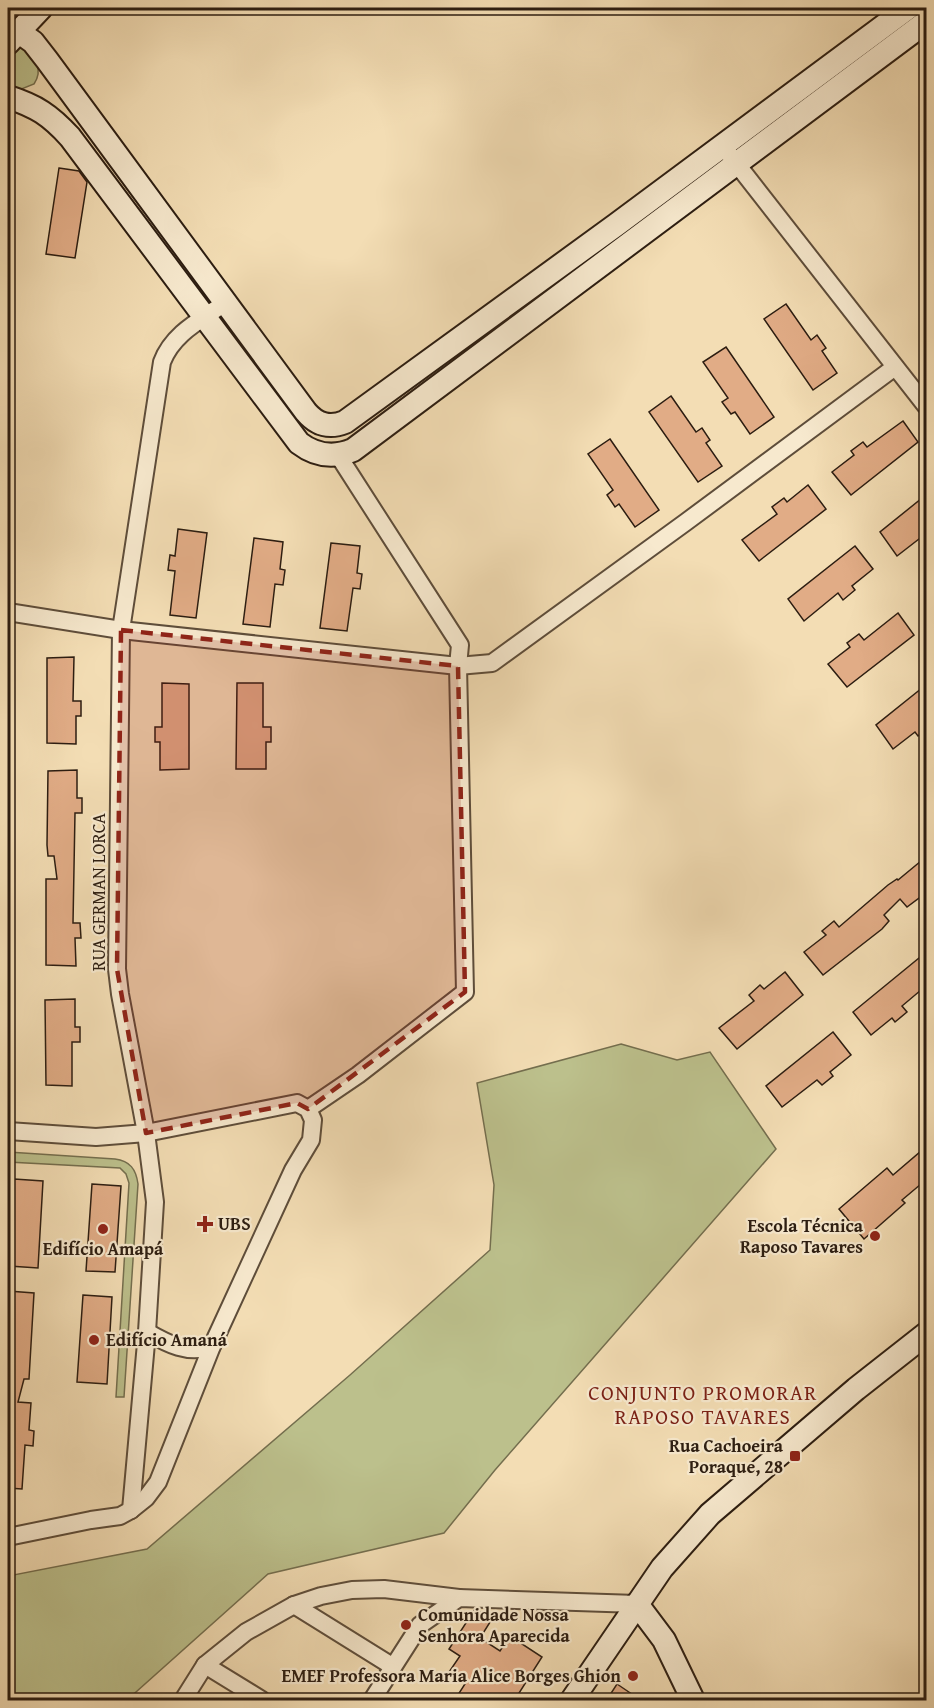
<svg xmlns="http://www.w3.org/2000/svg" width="934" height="1708" font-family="'Gentium Book Plus',serif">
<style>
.green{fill:#bcc08c;stroke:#746e4e;stroke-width:1.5}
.building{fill:#e1ac86;stroke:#2c1d11;stroke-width:1.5}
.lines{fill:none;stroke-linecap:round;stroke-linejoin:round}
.street-casing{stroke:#5e4d3a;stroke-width:20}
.secondary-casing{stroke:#2c1d11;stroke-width:26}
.street{stroke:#f7e9ce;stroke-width:16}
.secondary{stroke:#f7e9ce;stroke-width:22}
.marked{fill:#8f2418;fill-opacity:0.2;stroke:#8f2418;stroke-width:4.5;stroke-dasharray:12 8;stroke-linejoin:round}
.poi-dot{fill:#8f2418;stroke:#f7e9ce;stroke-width:2}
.labels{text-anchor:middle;stroke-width:4.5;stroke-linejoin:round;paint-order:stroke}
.street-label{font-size:18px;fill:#2c1d11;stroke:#f7e9ce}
.poi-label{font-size:18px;font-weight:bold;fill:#2c1d11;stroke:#f7e9ce;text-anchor:start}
.quarter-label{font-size:21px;letter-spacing:1.5px;fill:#7a1f14;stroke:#f7e9ce}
</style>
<rect width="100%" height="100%" fill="#f3ddb4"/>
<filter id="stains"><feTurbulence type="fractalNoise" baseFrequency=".00333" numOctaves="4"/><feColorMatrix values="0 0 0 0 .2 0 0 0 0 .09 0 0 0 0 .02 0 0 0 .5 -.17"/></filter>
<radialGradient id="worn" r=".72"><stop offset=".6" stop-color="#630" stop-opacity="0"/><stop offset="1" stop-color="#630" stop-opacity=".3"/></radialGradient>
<!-- green -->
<g class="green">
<path d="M21 46C33 58 45 67 34 84L19 90 8 87V58Z"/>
<polygon points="621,1044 677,1060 710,1052 776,1149 495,1470 444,1533 268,1574 127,1700 8,1700 8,1576 147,1549 350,1375 490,1250 494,1185 477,1083"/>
<path d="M8 1152 115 1159C130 1161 136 1169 138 1184L124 1397H116L129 1183 126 1174 120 1168 8 1162Z"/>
</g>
<!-- building -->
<g class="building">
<polygon points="59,168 79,171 87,182 75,258 46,254"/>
<polygon points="786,304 811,340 817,335 826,348 822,351 837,373 813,390 764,319"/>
<polygon points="726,347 774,417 750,434 735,412 731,414 722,402 728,398 703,362"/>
<polygon points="671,396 696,432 702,428 710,440 706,443 722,466 698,482 649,412"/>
<polygon points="903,421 918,442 851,495 832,472 854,455 851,451 863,442 867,447"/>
<polygon points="610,439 659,510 635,527 619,504 615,507 607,495 613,490 588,454"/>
<polygon points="808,485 826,509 759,561 742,540 777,514 772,507 784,498 787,502"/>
<polygon points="927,494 927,549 919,539 897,556 880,532"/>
<polygon points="178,529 207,533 196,618 170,615 175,571 168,570 170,555 175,556"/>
<polygon points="254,538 283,542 280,569 285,570 283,585 275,584 270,627 243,624"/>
<polygon points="331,543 360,546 357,573 362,574 360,589 353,588 347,631 320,628"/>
<polygon points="855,546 873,569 852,586 855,590 843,600 838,593 804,621 788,599"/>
<polygon points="898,613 914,635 847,687 828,664 850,647 847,643 859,634 864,640"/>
<polygon points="74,657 73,701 81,701 81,716 76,716 76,744 47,743 47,658"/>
<polygon points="162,683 189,684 189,769 160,770 160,742 155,742 155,727 162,727"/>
<polygon points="237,683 263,683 263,727 271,727 271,742 266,742 266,769 236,769"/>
<polygon points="927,684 927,729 918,736 915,732 893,749 876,725"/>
<polygon points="77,770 77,798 82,798 82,813 75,813 73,923 80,923 81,938 75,938 76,966 46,965 46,879 57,879 54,856 48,856 47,845 48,771"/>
<polygon points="927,856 927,892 907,907 900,899 884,915 889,921 882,929 823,975 804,952 826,935 822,931 834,921 839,927 888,885 897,879 898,880"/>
<polygon points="919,958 927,967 927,985 902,1006 907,1012 895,1022 892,1018 871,1035 853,1012"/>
<polygon points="785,972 803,995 737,1049 719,1028 754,1001 749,995 760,985 764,989"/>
<polygon points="75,999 75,1027 80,1027 80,1042 72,1042 72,1086 46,1085 45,1000"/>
<polygon points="833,1032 851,1055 830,1072 833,1076 822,1085 817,1080 782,1107 766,1086"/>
<polygon points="927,1146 927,1179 902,1200 905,1203 864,1239 839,1209 887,1168 893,1175"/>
<polygon points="14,1179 43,1181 38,1268 9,1266"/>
<polygon points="92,1184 121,1186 115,1272 86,1271"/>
<polygon points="8,1291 34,1293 29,1379 24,1379 18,1402 31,1403 29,1430 34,1431 33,1446 25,1445 22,1489 8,1488 8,1401 12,1402 13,1378 8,1378"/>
<polygon points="83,1295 112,1297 107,1384 77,1382"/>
<polygon points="475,1609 492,1619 480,1638 500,1651 510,1636 542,1657 514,1701 454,1701 465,1684 449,1672 460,1656 449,1649"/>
<polygon points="617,1684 642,1701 606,1701"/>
</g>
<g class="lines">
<!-- street casing -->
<g class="street-casing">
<g id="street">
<polyline points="729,154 926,406"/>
<polyline points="8,612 121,630 458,666 492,663 686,522 895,367"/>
<polyline points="308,1109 358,1075 465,992 458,666 460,645 338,455"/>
<polyline points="8,1131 96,1137 146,1133 297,1103 308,1109 313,1120 311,1140 293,1170 212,1346 158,1482 146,1498 131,1510 120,1516 91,1520 8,1537"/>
<path d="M147 1332C168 1344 188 1355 212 1346"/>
<path d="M131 1510 147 1332 155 1202 146 1133 120 994 117 969 121 630 162 362C173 333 201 320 225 303"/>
<polyline points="294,1605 392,1666"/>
<polyline points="205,1665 262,1700"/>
<polyline points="183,1700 205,1665 246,1632 294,1605 321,1596 352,1590 384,1589 459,1598"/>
<polyline points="372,1700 420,1625 459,1598 637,1604"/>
</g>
</g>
<!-- secondary casing -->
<g class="secondary-casing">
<g id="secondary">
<path d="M19 32 33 42 47 60 306 412C317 425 330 428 345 422L616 225 908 8"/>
<polyline points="8,43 41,8"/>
<path d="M8 97C36 106 50 115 70 137L299 443C316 456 334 458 353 450L926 22"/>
<polyline points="637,1604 664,1640 693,1700"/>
<polyline points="572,1700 662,1568 710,1514 856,1389 926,1334"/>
</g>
</g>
<!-- street -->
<use href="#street" class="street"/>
<!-- secondary -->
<use href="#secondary" class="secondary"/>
</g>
<!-- marked area -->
<path class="marked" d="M121 630 458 666 465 992 308 1109 297 1103 146 1133 117 969Z"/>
<!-- markers -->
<g class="poi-dot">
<path d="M202 1215h6v6h6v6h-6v6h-6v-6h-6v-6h6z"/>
<circle cx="103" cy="1229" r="6"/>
<circle cx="875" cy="1236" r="6"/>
<circle cx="94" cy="1340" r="6"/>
<rect x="789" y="1450" width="12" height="12" rx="3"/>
<circle cx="406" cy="1625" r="6"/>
<circle cx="633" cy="1676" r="6"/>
</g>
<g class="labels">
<!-- street labels -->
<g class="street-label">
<text transform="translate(99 892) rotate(-90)" y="6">RUA GERMAN LORCA</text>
</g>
<!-- poi labels -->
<g class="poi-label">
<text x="218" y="1230">UBS</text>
<text x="863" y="1232" text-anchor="end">Escola Técnica<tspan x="863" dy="21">Raposo Tavares</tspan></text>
<text x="103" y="1255" text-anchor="middle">Edifício Amapá</text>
<text x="106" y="1346">Edifício Amaná</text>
<text x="783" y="1452" text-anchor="end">Rua Cachoeira<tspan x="783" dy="21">Poraque, 28</tspan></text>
<text x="418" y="1621">Comunidade Nossa<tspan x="418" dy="21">Senhora Aparecida</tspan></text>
<text x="621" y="1682" text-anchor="end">EMEF Professora Maria Alice Borges Ghion</text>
</g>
<!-- quarter labels -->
<g class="quarter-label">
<text x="703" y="1400">CONJUNTO PROMORAR<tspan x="703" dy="24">RAPOSO TAVARES</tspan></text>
</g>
</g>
<!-- margin -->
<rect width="934" height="1708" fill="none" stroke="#f3ddb4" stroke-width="30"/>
<rect x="9" y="9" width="916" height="1690" fill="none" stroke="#2c1d11" stroke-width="3"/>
<rect x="15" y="15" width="904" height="1678" fill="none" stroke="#2c1d11" stroke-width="1.5"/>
<rect width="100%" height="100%" filter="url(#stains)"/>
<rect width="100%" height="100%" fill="url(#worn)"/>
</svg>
